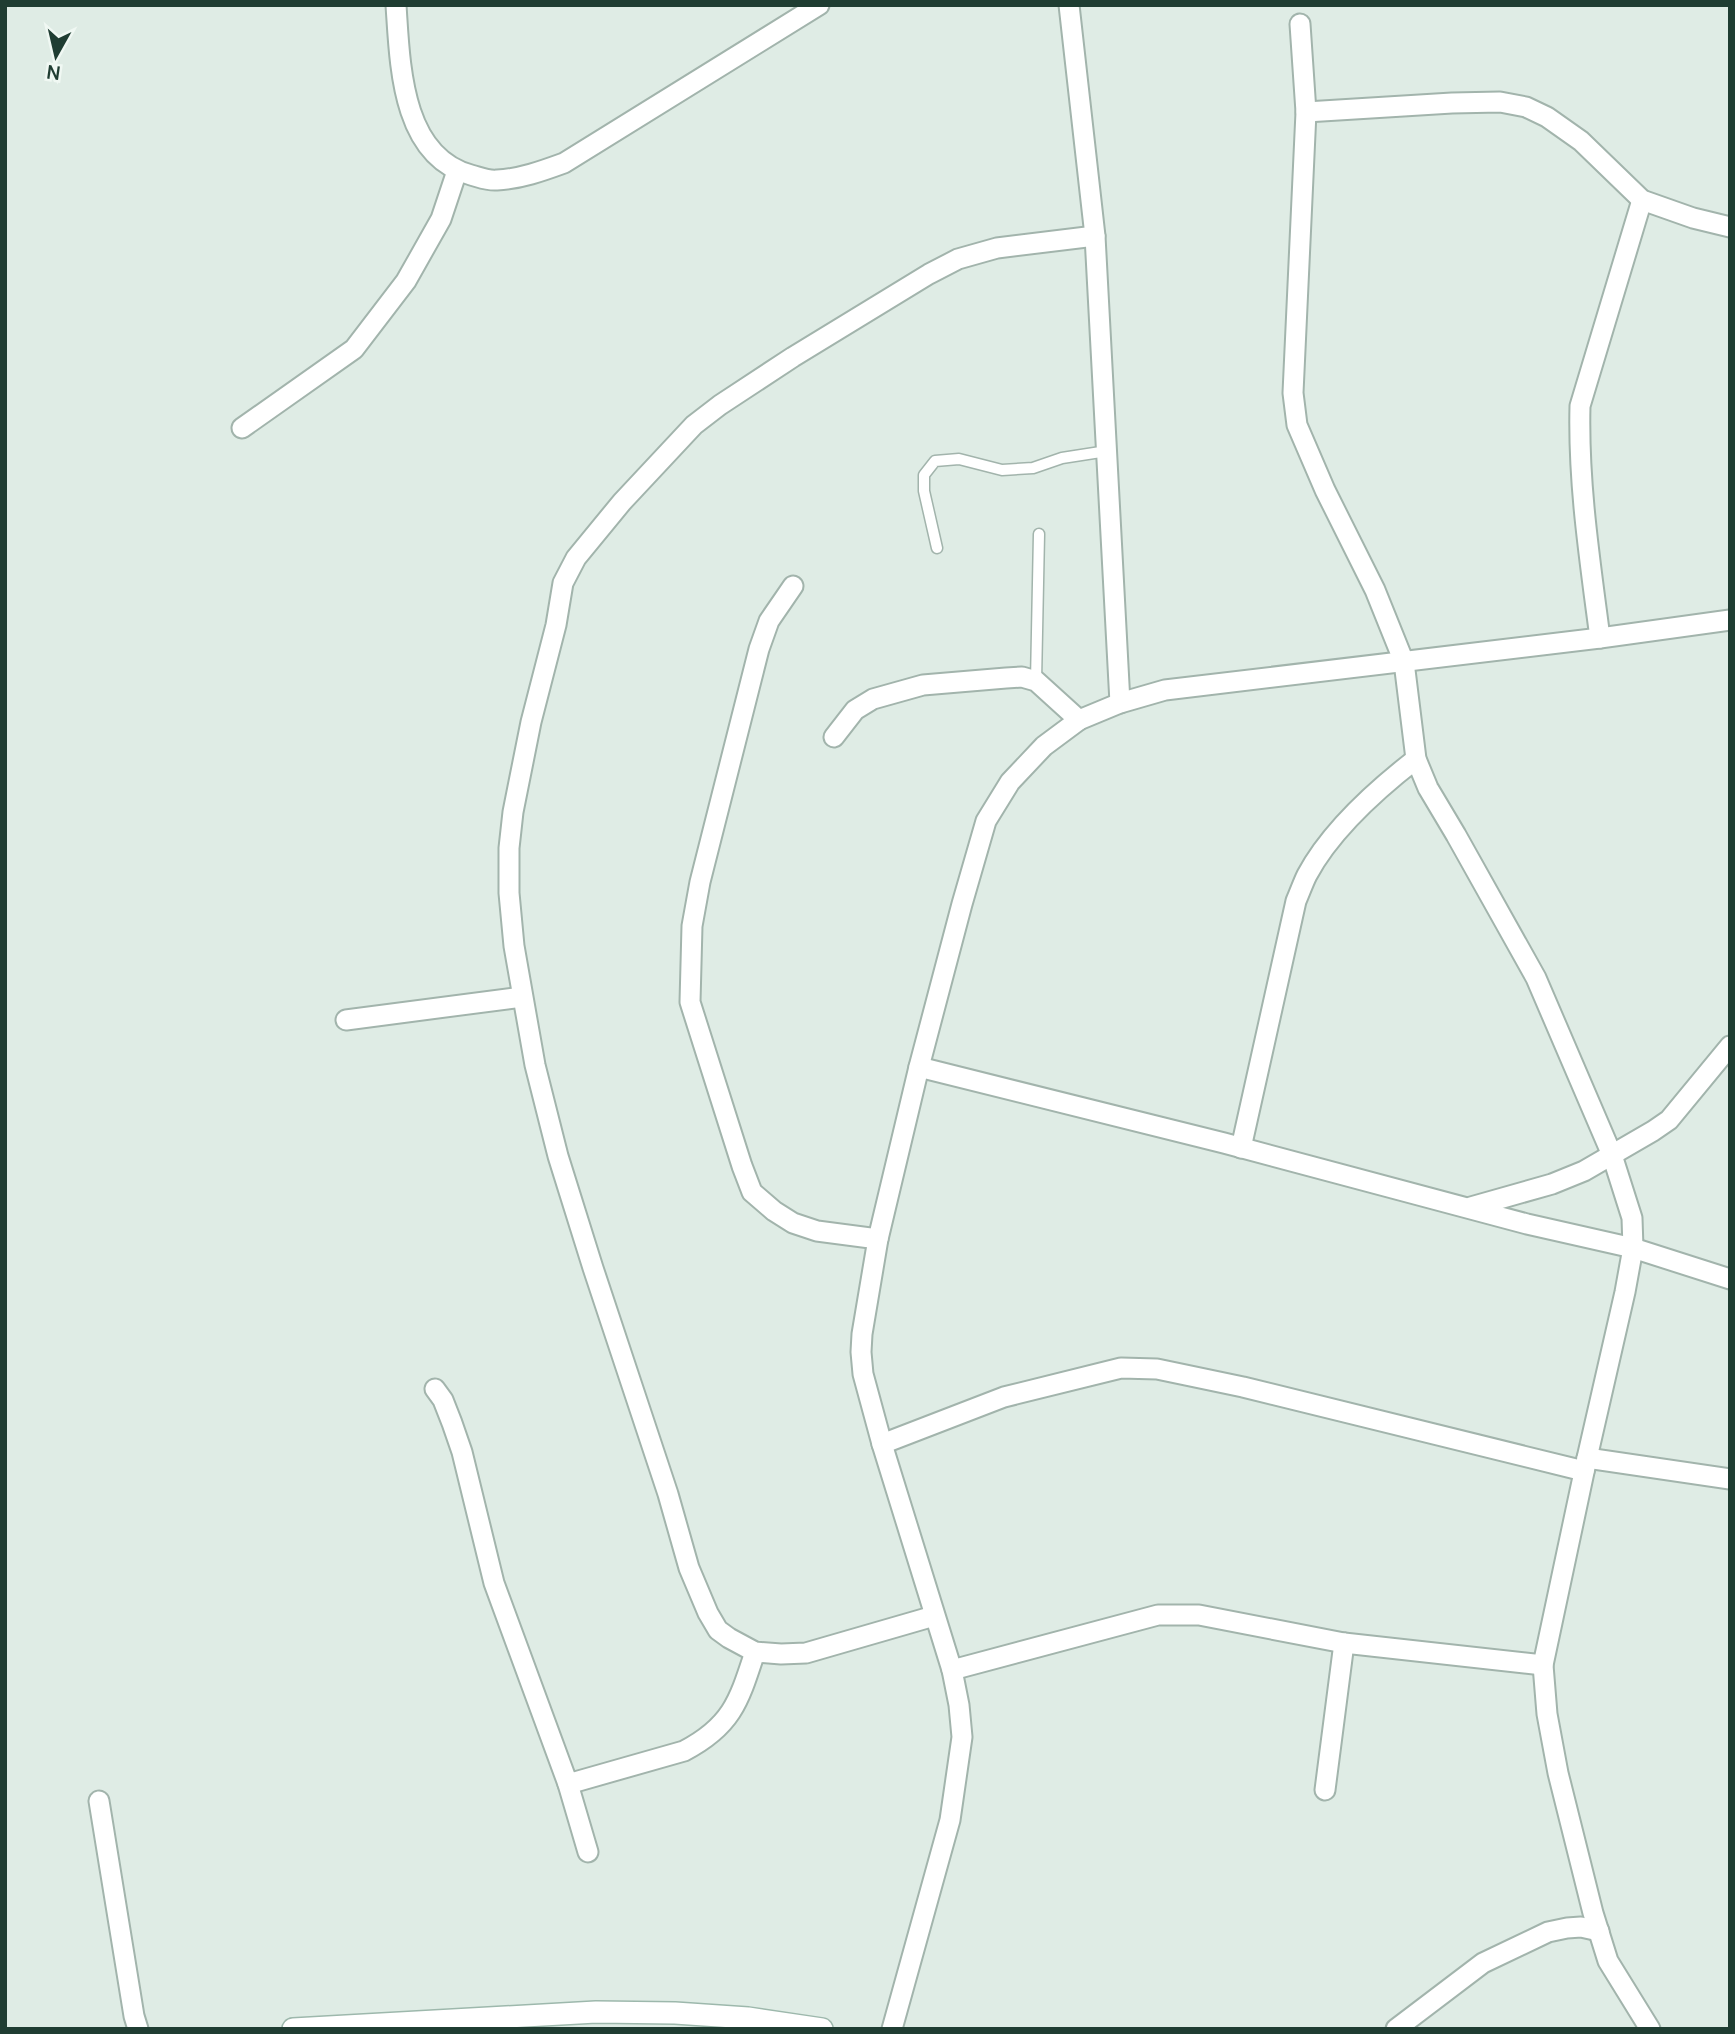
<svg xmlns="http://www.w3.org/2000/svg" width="1735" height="2034" font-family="Manrope,sans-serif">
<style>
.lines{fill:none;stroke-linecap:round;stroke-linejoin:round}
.lane-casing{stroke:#a2b4ac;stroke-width:13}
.street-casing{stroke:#a2b4ac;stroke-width:23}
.secondary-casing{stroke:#9db8ac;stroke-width:24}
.lane{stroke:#fff;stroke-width:10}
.street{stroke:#fff;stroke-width:19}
.secondary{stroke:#fff;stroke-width:21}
</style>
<rect width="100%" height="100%" fill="#dfece5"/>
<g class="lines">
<!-- lane casing -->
<g class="lane-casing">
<g id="lane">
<polyline points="937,548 924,491 924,475 935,461 959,459 1002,470 1033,468 1062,458 1107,451"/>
<polyline points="1036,681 1039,534"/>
</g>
</g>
<!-- street casing -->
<g class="street-casing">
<g id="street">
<path d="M396 5C400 64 401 156 471 175 479 177 488 181 497 180 520 179 542 171 564 163L819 5"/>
<polyline points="1069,5 1095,236 1120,703"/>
<polyline points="1300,24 1306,112 1293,393 1297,425 1325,490 1375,590 1404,662 1416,759 1428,788 1456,835 1536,978 1612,1155 1632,1218 1633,1248 1625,1292 1587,1458 1543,1665 1547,1714 1558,1773 1593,1913 1608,1961 1650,2029"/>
<polyline points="1306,112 1452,103 1500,102 1526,107 1547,117 1581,141 1642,200 1693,218 1730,227"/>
<polyline points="242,428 354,349 406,281 441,219 457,171"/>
<polyline points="793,586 769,621 759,649 700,882 692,926 690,1002 742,1166 752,1192 774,1211 793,1223 817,1231 878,1239"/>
<path d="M1600 638C1590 561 1578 484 1580 406L1642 200"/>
<polyline points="834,737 855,710 873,699 923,685 1006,678 1022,677 1036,681 1079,720"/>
<polyline points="346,1020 522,997"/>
<polyline points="919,1067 1224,1143 1527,1224 1633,1248 1730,1279"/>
<path d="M1241 1148 1296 901C1300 892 1303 883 1307 875 1331 830 1376 790 1416 759"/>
<polyline points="1471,1207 1552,1184 1584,1171 1653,1131 1669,1120 1730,1046"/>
<polyline points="435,1389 443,1400 452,1423 462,1452 494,1583 568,1784 588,1852"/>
<polyline points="882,1444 1004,1397 1121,1368 1157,1369 1243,1387 1584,1471"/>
<polyline points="1587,1458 1730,1479"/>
<polyline points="934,1616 806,1653 781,1654 755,1652 729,1638 718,1630 708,1613 689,1568 668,1494 593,1268 558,1156 535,1065 514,946 509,893 509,848 513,812 531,722 556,625 563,583 576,558 622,502 694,425 720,405 793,357 929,274 958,259 997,248 1095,236"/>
<polyline points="952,1670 1158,1615 1199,1615 1344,1643 1543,1665"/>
<path d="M568 1784 684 1751C732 1726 739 1701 755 1652"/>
<polyline points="1325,1790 1344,1643"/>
<polyline points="99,1801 134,2016 138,2029"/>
<polyline points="892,2029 950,1820 962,1737 959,1705 952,1670 882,1444 863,1374 861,1352 862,1334 878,1239 919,1067 962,904 986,821 1010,782 1044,746 1079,720 1120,703 1165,690 1600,638 1730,620"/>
<polyline points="1396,2029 1483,1963 1548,1932 1567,1928 1581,1927 1599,1931"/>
</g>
</g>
<!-- secondary casing -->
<g class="secondary-casing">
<polyline id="secondary" points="293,2029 596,2012 675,2013 748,2018 822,2029"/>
</g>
<!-- lane -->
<use href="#lane" class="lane"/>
<!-- street -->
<use href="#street" class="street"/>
<!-- secondary -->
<use href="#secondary" class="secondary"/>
</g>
<!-- border -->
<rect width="1735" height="2034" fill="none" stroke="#1f3d32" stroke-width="14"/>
<!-- north arrow -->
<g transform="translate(56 56) rotate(188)" stroke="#f0f8f3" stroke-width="5" paint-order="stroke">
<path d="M0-5L12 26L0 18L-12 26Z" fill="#1f3d32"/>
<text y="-10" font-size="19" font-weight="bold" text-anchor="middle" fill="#1f3d32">N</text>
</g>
</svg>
